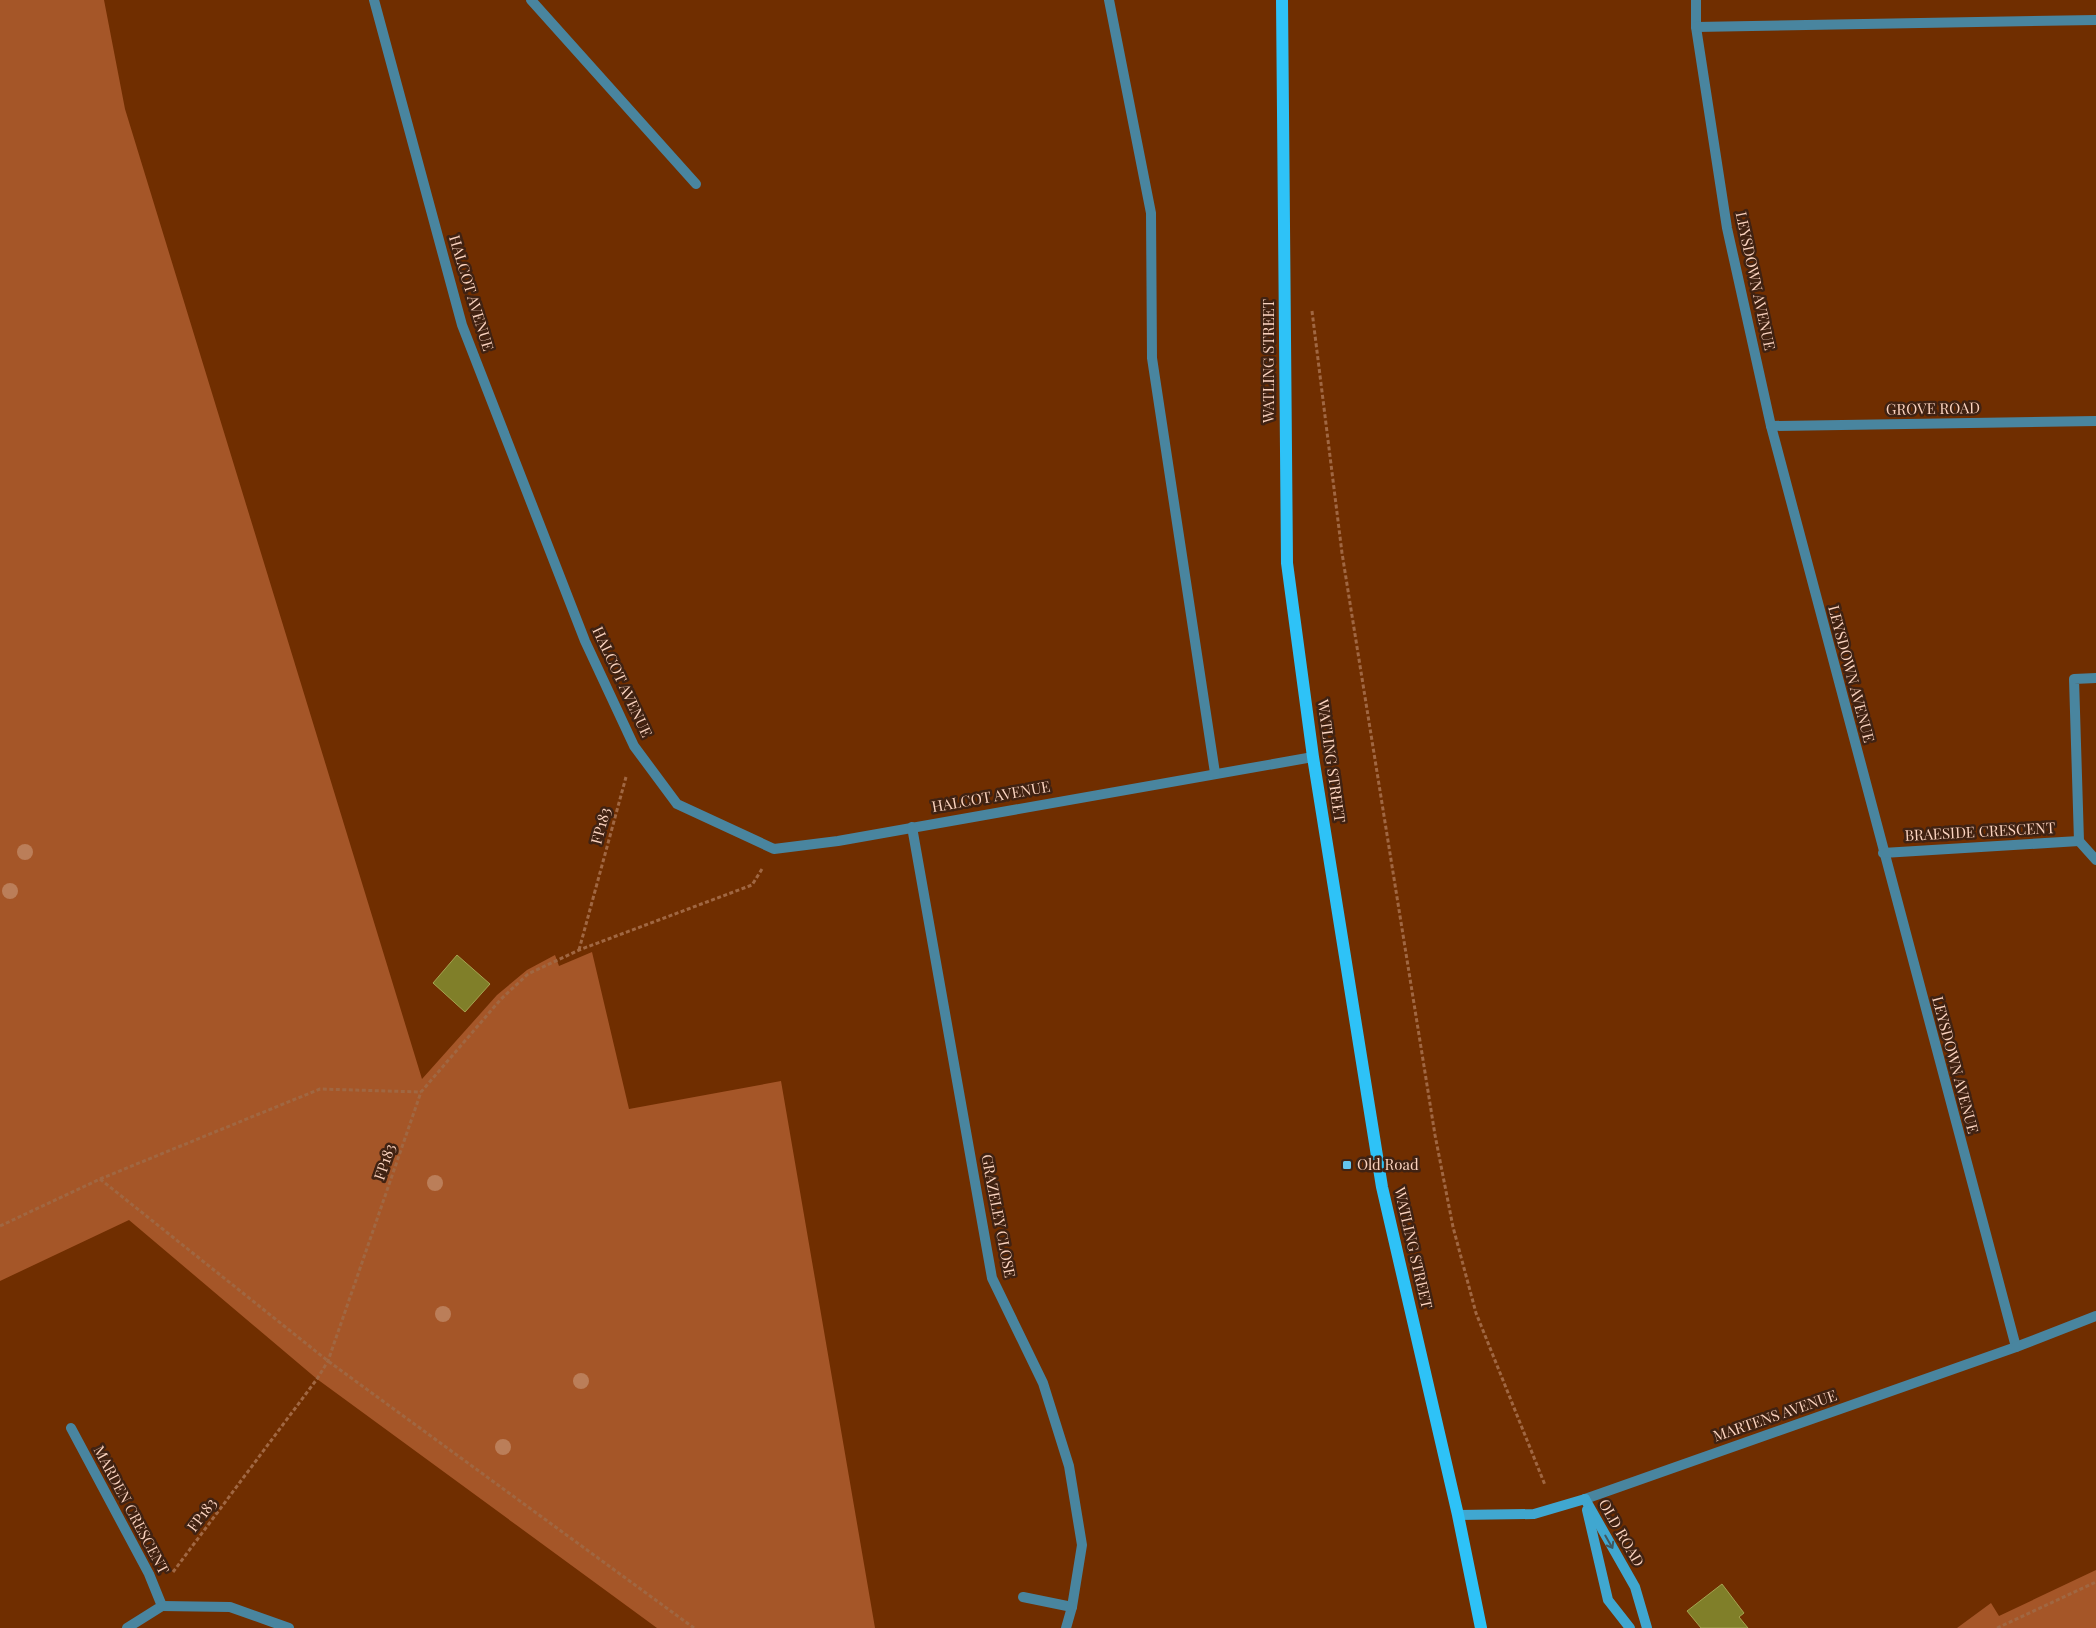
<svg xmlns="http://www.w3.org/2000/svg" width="2096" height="1628" font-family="'Playfair Display',serif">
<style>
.green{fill:#a55628}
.building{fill:#807f29;stroke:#a5a450}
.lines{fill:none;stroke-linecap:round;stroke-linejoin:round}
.path{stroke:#a06742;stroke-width:3;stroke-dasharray:4 2.5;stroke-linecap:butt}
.street{stroke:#49859f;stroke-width:10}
.secondary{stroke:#40a7d0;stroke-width:10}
.primary{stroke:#2ec2f7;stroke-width:12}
.tree{fill:#bb7e59}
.oneway{stroke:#40575e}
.poi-dot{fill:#64c5ee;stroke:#402212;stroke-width:2}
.labels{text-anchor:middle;stroke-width:5;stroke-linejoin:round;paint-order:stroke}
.street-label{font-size:15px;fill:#fbd3bf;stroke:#402212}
.poi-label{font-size:15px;fill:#fbd3bf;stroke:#402212;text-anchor:start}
</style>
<rect width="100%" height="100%" fill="#702e00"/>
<!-- green -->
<g class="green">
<polygon points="0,0 104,0 125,109 422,1079 497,995 527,970 555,955 559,966 592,952 629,1109 781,1081 875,1628 657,1628 317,1379 129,1220 0,1281"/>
<polygon points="2096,1570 2096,1628 1957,1628 1991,1603 1999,1616"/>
</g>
<!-- building -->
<g class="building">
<polygon points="457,955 490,984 465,1012 433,983"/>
<polygon points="1722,1584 1744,1613 1739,1617 1748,1628 1701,1628 1687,1611"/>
</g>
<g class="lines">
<!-- path -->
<g class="path">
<polyline points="1312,311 1342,553 1435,1135 1453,1227 1476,1313 1545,1485"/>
<polyline points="579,950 626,777"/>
<polyline points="100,1179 328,1361 694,1628"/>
<polyline points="0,1226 100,1179 320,1089 421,1092"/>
<polyline points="173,1572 317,1379 328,1361 421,1092 501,999 528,974 579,950 752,885 762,869"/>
<polyline points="1997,1628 2096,1582"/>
</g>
<!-- street -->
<g class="street">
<polyline points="374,0 462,325 585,641 634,746 677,804 774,849 838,841 1313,757"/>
<polyline points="531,0 696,184"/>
<polyline points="1109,0 1151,213 1152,358 1215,773"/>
<polyline points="1696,0 1696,27 1727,228 1771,426 2016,1347"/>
<polyline points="1696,27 2096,20"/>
<polyline points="1771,426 2096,421"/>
<polyline points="2096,678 2074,679 2079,841 2096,860"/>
<polyline points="912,827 992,1278 1043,1383 1069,1466 1082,1545 1072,1607 1066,1628"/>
<polyline points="1883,853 2079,841"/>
<polyline points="71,1428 149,1574 162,1606 127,1628"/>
<polyline points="1585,1499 2016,1347 2096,1316"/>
<polyline points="1023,1597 1072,1607"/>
<polyline points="162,1606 230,1607 289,1628"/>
</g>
<!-- secondary -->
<g class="secondary">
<polyline points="1585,1499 1635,1587 1647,1628"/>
<polyline points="1587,1510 1608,1600 1630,1628"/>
<polyline points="1458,1515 1534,1514 1585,1499"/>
</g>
<!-- primary -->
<polyline class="primary" points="1282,0 1287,563 1313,757 1382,1187 1458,1515 1481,1628"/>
</g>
<!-- trees -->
<g class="tree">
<circle cx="25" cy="852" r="8"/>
<circle cx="10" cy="891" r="8"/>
<circle cx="435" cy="1183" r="8"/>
<circle cx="443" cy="1314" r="8"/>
<circle cx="581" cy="1381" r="8"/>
<circle cx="503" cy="1447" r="8"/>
</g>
<!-- one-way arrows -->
<defs><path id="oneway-shaft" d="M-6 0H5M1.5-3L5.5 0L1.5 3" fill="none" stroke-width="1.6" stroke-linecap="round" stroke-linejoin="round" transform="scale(1.25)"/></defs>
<use class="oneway" href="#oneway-shaft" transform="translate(1609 1542) rotate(60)"/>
<!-- markers -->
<rect class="poi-dot" x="1342" y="1160" width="10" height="10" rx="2.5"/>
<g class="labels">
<!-- street labels -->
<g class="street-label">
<text transform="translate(1755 281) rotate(78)" y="5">LEYSDOWN AVENUE</text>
<text transform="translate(471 293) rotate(73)" y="5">HALCOT AVENUE</text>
<text transform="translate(1269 361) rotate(-90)" y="5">WATLING STREET</text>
<text transform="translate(1933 409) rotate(-1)" y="5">GROVE ROAD</text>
<text transform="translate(1851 674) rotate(75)" y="5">LEYSDOWN AVENUE</text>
<text transform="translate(622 682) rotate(65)" y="5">HALCOT AVENUE</text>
<text transform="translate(1331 761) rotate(82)" y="5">WATLING STREET</text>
<text transform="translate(991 797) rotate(-10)" y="5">HALCOT AVENUE</text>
<text transform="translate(601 826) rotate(-75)" y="5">FP183</text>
<text transform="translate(1980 832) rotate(-3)" y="5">BRAESIDE CRESCENT</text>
<text transform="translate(1955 1065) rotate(75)" y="5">LEYSDOWN AVENUE</text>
<text transform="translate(385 1162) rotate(-71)" y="5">FP183</text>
<text transform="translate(998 1216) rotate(79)" y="5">GRAZELEY CLOSE</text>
<text transform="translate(1413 1248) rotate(77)" y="5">WATLING STREET</text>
<text transform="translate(1775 1416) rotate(-19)" y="5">MARTENS AVENUE</text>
<text transform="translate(131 1510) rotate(62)" y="5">MARDEN CRESCENT</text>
<text transform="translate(202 1515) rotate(-53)" y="5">FP183</text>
<text transform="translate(1621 1533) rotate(60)" y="5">OLD ROAD</text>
</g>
<!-- poi labels -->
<g class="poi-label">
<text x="1357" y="1170">Old Road</text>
</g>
</g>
</svg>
